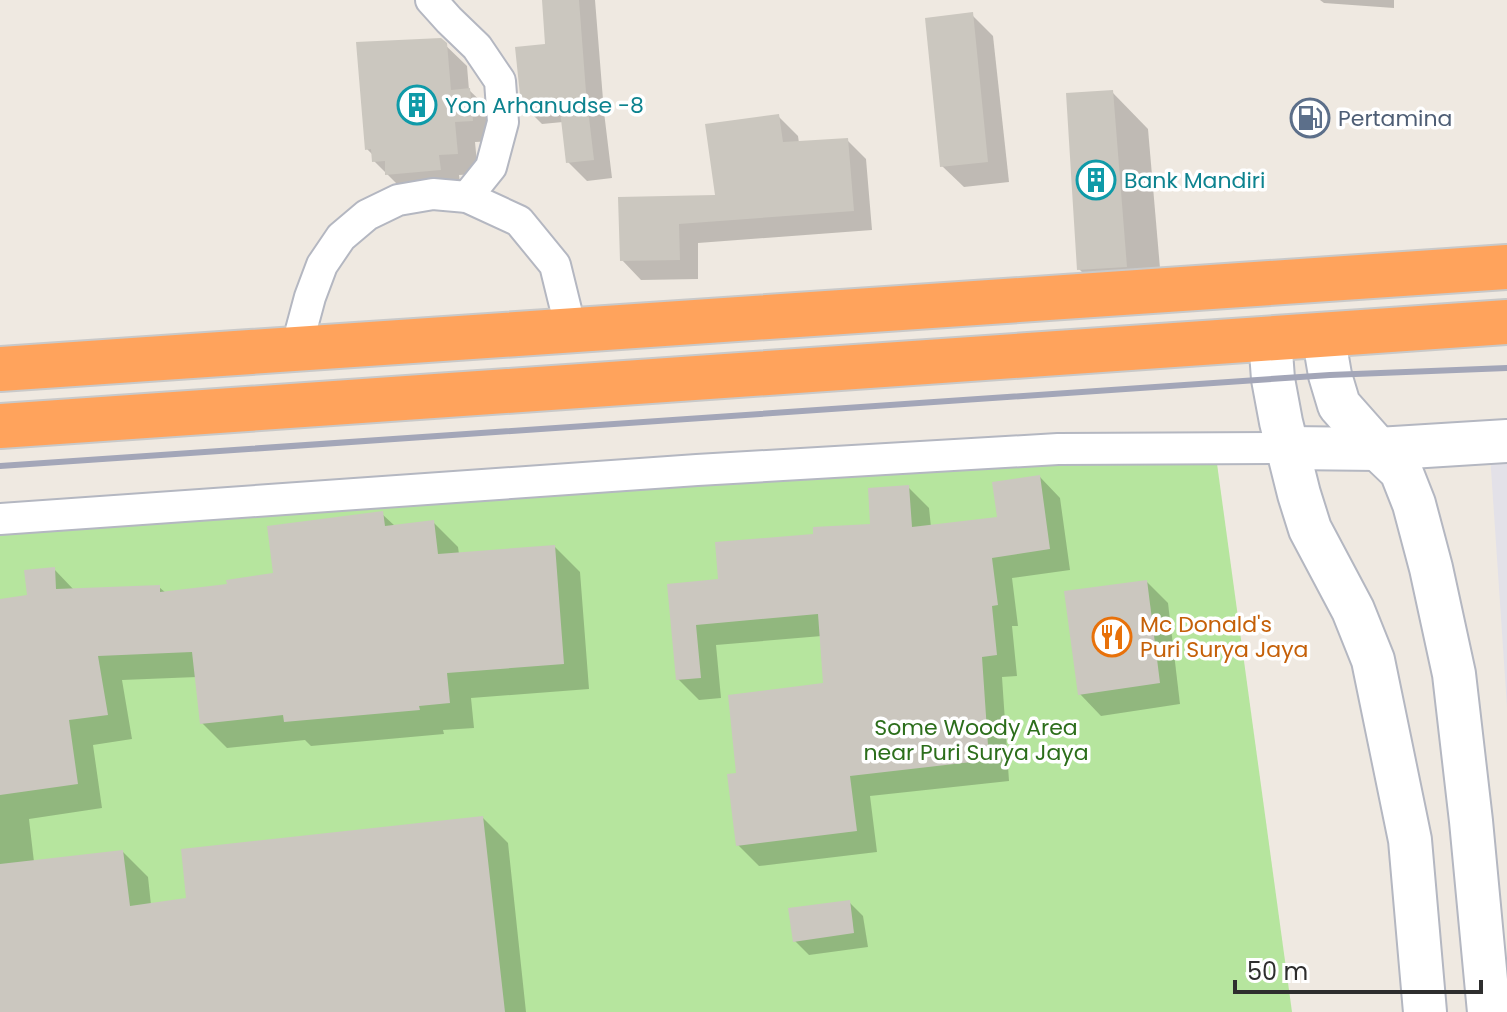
<svg xmlns="http://www.w3.org/2000/svg" width="1507" height="1012" font-family="Poppins,sans-serif">
<style>
.industrial{fill:#e3e1e8}
.green{fill:#b6e59e}
.shadow{fill:#0003}
.building{fill:#cbc7bf}
.lines{fill:none;stroke-linecap:round;stroke-linejoin:round}
.street-casing{stroke:#b4b7c1;stroke-width:34}
.secondary-casing{stroke:#b4b7c1;stroke-width:46}
.highway-casing{stroke:#c9c9c9;stroke-width:48}
.street{stroke:#fff;stroke-width:30}
.secondary{stroke:#fff;stroke-width:42}
.highway{stroke:#ffa35c;stroke-width:44}
.rail{stroke:#a3a6b8;stroke-width:6}
.labels{text-anchor:middle;stroke-width:7;stroke-linejoin:round;paint-order:stroke}
.culture-label{font-size:22px;fill:#0d838f;stroke:#fff;text-anchor:start}
.service-label{font-size:22px;fill:#4e5e75;stroke:#fff;text-anchor:start}
.food-label{font-size:22px;fill:#c56008;stroke:#fff;text-anchor:start}
.park-label{font-size:22px;fill:#2c6e1b;stroke:#fff}
</style>
<rect width="100%" height="100%" fill="#efe9e1"/>
<!-- industrial -->
<polygon class="industrial" points="1490,454 1507,454 1507,707"/>
<!-- green -->
<polygon class="green" points="1215,449 1292,1012 0,1012 0,534"/>
<!-- shadow -->
<g class="shadow">
<polygon points="544,0 595,0 604,112 612,178 587,181 568,162 563,122 542,124 523,105 548,45"/>
<polygon points="1320,0 1394,0 1394,8 1324,3"/>
<polygon points="972,15 993,36 1009,182 964,187 942,166"/>
<polygon points="440,40 467,66 469,90 491,111 494,141 475,142 478,174 459,175 461,191 408,195 374,161 374,156 367,149"/>
<polygon points="1112,92 1148,129 1163,303 1115,306 1079,269"/>
<polygon points="778,116 798,136 799,143 847,140 866,159 872,230 698,243 698,279 641,280 622,260 717,197"/>
<polygon points="1040,477 1060,498 1070,570 1012,578 1018,626 1012,626 1017,676 1002,677 1009,781 870,796 877,852 759,866 738,845 825,685 822,636 716,645 721,698 699,700 678,679 669,586 720,581 815,536 872,526 908,487 929,508 931,527 999,519"/>
<polygon points="382,514 395,526 433,522 458,547 459,554 555,547 580,572 589,689 471,698 474,728 443,730 444,734 311,746 305,740 227,748 202,723 197,677 122,680 132,739 93,745 102,808 29,819 34,862 123,852 148,877 151,905 188,900 483,818 508,843 526,1012 0,1012 0,601 29,597 54,569 75,591 159,587 166,593 229,586 275,575"/>
<polygon points="1147,582 1168,603 1180,704 1101,716 1080,694"/>
<polygon points="849,902 863,916 868,947 809,955 795,941"/>
</g>
<!-- building -->
<g class="building">
<polygon points="542,0 579,0 586,92 594,160 566,163 559,102 521,105 515,47 545,44"/>
<polygon points="973,12 988,162 940,167 925,18"/>
<polygon points="441,38 447,43 451,90 470,88 473,121 455,122 458,154 439,155 441,170 385,175 385,161 372,162 371,149 365,150 356,42"/>
<polygon points="1113,90 1127,267 1077,270 1066,93"/>
<polygon points="779,114 783,142 848,138 854,211 679,224 680,260 620,261 618,197 715,195 705,124"/>
<polygon points="1040,475 1050,549 992,558 998,605 992,606 997,655 982,657 989,760 850,776 857,831 736,846 727,774 736,773 728,695 823,683 818,614 696,625 701,678 676,680 667,584 718,579 715,542 813,534 813,527 870,524 868,488 909,485 912,527 997,517 992,482"/>
<polygon points="383,511 385,526 434,520 438,554 555,545 564,664 447,673 450,703 419,706 420,710 284,722 283,715 200,724 192,652 98,656 108,715 69,720 78,784 0,795 0,599 27,595 24,570 55,567 56,589 160,585 160,592 227,584 226,580 273,573 267,526"/>
<polygon points="1147,580 1160,683 1078,695 1064,591"/>
<polygon points="483,816 505,1012 0,1012 0,864 123,850 130,906 186,898 181,849"/>
<polygon points="850,900 854,933 793,942 788,908"/>
</g>
<g class="lines">
<!-- street casing -->
<g class="street-casing">
<g id="street">
<polyline points="431,0 449,20 477,47 500,81 503,122 491,167 467,197"/>
<polyline points="296,349 310,297 322,265 341,237 367,215 398,200 433,194 467,197 519,221 555,265 571,330"/>
<polyline points="0,519 697,470 1058,449 1288,448"/>
</g>
</g>
<!-- secondary casing -->
<g class="secondary-casing">
<g id="secondary">
<polyline points="1323,334 1330,375 1339,405 1378,449 1401,471 1414,504 1431,568 1454,674 1471,821 1489,1012"/>
<polyline points="1270,338 1273,379 1281,422 1299,494 1310,529 1353,610 1373,660 1410,840 1425,1012"/>
<polyline points="1288,448 1378,449 1507,441"/>
</g>
</g>
<!-- highway casing -->
<g class="highway-casing">
<g id="highway">
<polyline points="0,369 1507,267"/>
<polyline points="0,426 1507,322"/>
</g>
</g>
<!-- street -->
<use href="#street" class="street"/>
<!-- secondary -->
<use href="#secondary" class="secondary"/>
<!-- highway -->
<use href="#highway" class="highway"/>
<!-- rail -->
<polyline class="rail" points="0,466 1330,375 1507,368"/>
</g>
<!-- icons -->
<defs>
<g id="building-ring" transform="scale(2)"><circle r="9.5" fill="#fff" stroke="#0f9aa8" stroke-width="1.5"/><path d="M-4-6H4V6H1V3H-1V6H-4ZM-2.5-4.3h1.7v1.8h-1.7ZM.8-4.3h1.7v1.8H.8ZM-2.5-1h1.7V.8h-1.7ZM.8-1h1.7V.8H.8Z" fill="#0f9aa8"/></g>
<g id="fuel-ring" transform="scale(2)"><circle r="9.5" fill="#fff" stroke="#5c6f8a" stroke-width="1.5"/><path d="M-5.5-6h7V0h2V4h1.3V-2.5L3-4.5l.8-.8L6-3V5H2.5V1h-1V6h-7ZM-4.2-4.7v3.2H.2V-4.7Z" fill="#5c6f8a"/></g>
<g id="restaurant-ring" transform="scale(2)"><circle r="9.5" fill="#fff" stroke="#e8710a" stroke-width="1.5"/><path d="M-5-6h1v4h1v-4h1v4h1v-4h1v5L-1.5 .5V6h-2V.5L-5-1ZM5-6V6H3V1.5H1.5Q1.5-4 5-6Z" fill="#e8710a"/></g>
</defs>
<g fill-rule="evenodd">
<use href="#building-ring" x="417" y="105"/>
<use href="#fuel-ring" x="1310" y="118"/>
<use href="#building-ring" x="1096" y="180"/>
<use href="#restaurant-ring" x="1112" y="637"/>
</g>
<g class="labels">
<!-- culture labels -->
<g class="culture-label">
<text x="445" y="113">Yon Arhanudse -8</text>
<text x="1124" y="188">Bank Mandiri</text>
</g>
<!-- service labels -->
<g class="service-label">
<text x="1338" y="126">Pertamina</text>
</g>
<!-- food labels -->
<g class="food-label">
<text x="1140" y="632">Mc Donald's<tspan x="1140" dy="25">Puri Surya Jaya</tspan></text>
</g>
<!-- park labels -->
<g class="park-label">
<text x="976" y="735">Some Woody Area<tspan x="976" dy="25">near Puri Surya Jaya</tspan></text>
</g>
</g>
<!-- scale -->
<path d="M1235 980v12h246v-12" fill="none" stroke="#2e2e2e" stroke-width="4"/>
<text x="1247" y="980" font-size="24" fill="#2e2e2e" stroke="#ffffff" stroke-width="6" paint-order="stroke">50 m</text>
</svg>
